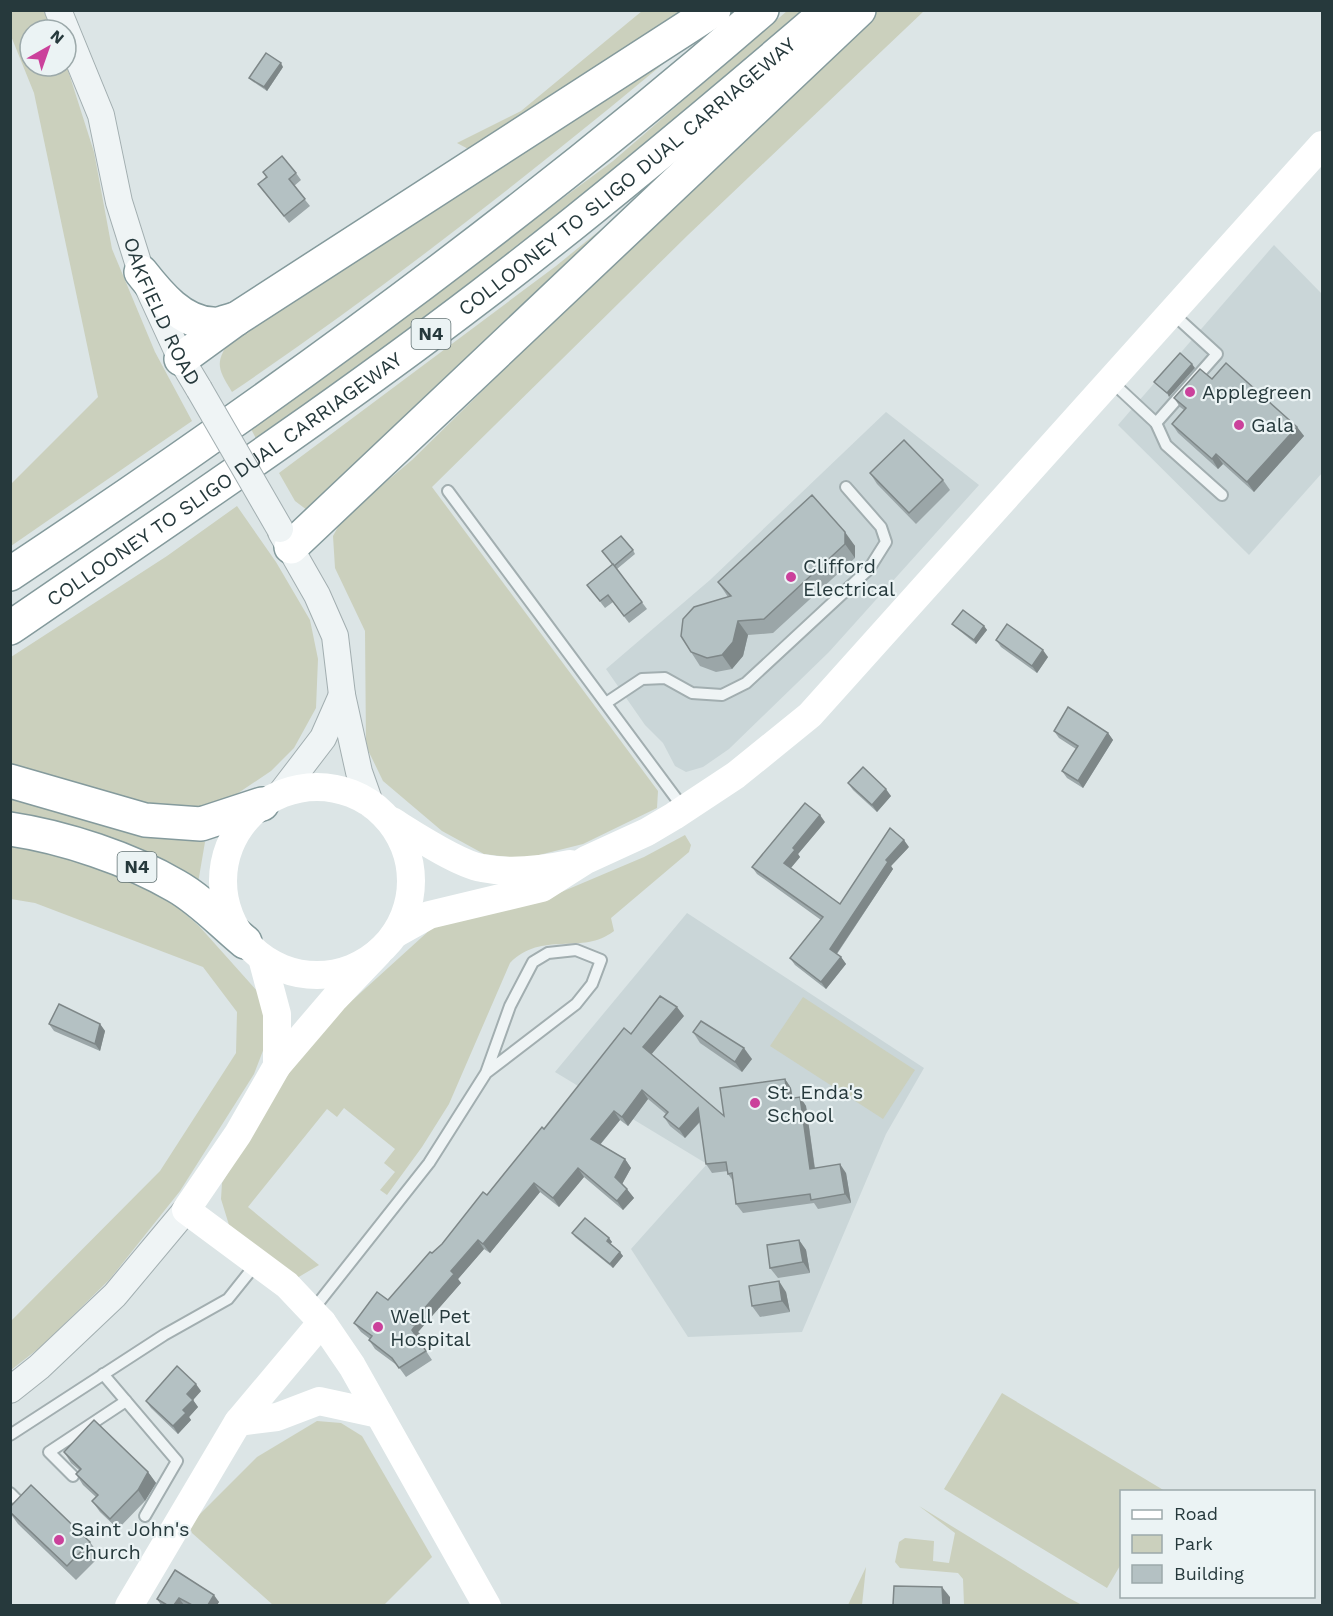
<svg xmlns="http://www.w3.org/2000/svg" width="1333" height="1616" font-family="'Work Sans',sans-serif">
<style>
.built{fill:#cad6d8}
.green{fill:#cbd0bd}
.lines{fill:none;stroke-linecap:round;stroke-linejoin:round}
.service-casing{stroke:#a2aeb0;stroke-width:14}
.tertiary-casing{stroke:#a2aeb0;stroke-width:28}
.trunk-casing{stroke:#849a9c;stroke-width:36}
.service{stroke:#eff4f5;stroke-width:10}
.tertiary{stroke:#eff4f5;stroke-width:26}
.secondary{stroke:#fff;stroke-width:28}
.trunk{stroke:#fff;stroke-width:33}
.tertiary-bridge-casing{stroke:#a2aeb0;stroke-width:28;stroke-linecap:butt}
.tertiary-bridge{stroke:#eff4f5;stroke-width:26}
.wall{fill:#9ba6a8}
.shaded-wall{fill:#7e8788}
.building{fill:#b4c1c3;stroke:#7e8788;stroke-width:1.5}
.poi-dot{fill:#cb419b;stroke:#ebf3f4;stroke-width:2}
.labels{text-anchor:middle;stroke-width:4.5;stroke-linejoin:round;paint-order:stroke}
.shield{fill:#ebf3f4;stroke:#617173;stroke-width:1.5}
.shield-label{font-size:18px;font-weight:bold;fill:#26393c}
.street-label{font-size:20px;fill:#26393c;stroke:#ebf3f4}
.poi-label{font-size:20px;fill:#26393c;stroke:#ebf3f4;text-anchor:start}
</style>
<rect width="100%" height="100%" fill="#dce5e6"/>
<!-- built -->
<g class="built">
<polygon points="1274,245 1322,294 1322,473 1249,555 1118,425"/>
<polygon points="886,412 979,485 829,652 729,749 703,767 686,772 675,766 663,743 645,725 606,669 710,580"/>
<polygon points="687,913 924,1068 886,1134 802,1332 688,1337 631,1249 707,1164 555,1072"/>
</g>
<!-- green -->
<g class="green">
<polygon points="11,10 45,12 52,30 30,30 30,66 66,64 94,152 112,249 155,352 192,421 11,546 11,484 98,397 34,93 11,36"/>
<polygon points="642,11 689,11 474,152 457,143 521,111"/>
<polygon points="787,11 811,11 656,144 259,444 251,429 613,161"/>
<polygon points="877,11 924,11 688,235 432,487 658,791 657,808 583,844 523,859 484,854 442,831 383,781 366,746 365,631 335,568 333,536 343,518 412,460 740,138"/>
<path d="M711 24C557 153 399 279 232 392 216 366 215 362 233 336Z"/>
<polygon points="674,170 307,510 295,501 279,473 556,266"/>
<polygon points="237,506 276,562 310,620 318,659 316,708 294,748 271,771 216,808 173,812 11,765 11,657 167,556"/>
<polygon points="10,796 147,833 205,842 198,883 11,819"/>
<path d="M685 835 691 845 689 852 611 918 614 931C582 956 542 930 510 963L449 1104 422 1147 387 1195 380 1190 395 1172 384 1163 395 1149 344 1108 337 1117 327 1109 248 1207 319 1265 297 1278 229 1225 221 1199 222 1183 302 1046 432 928 552 896 644 857Z"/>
<polygon points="11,846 75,859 142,882 167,898 199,926 267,1002 269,1035 254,1074 180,1191 110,1279 43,1345 11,1370 11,1321 160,1171 236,1053 237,1012 203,967 35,903 11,899"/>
<polygon points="803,997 915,1070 883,1119 770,1046"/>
<polygon points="1002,1393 1165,1491 1122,1492 1121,1564 1107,1588 944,1489"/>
<polygon points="317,1421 341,1423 362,1436 432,1557 384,1605 273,1605 192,1533 189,1525 257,1457"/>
<polygon points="919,1506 1067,1597 1082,1605 964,1605 963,1579 958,1573 900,1568 895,1562 899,1542 905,1538 934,1541 933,1561 949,1563 955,1533"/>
<polygon points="866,1567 862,1605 848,1605"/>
</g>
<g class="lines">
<!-- service casing -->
<g class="service-casing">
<g id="service">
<polyline points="1112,382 1156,423 1217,354 1172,313"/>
<polyline points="1156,423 1166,445 1222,495"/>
<polyline points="448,491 684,809"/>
<polyline points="606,703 642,679 665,678 692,693 722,695 746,683 869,569 886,542 881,527 846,487"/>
<polyline points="312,1311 429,1163 486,1073 510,1006 533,962 548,953 576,950 601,960 592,984 576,1004 486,1073"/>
<polyline points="103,1374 177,1461 145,1516"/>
<polyline points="10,1435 164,1335 228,1299 256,1264"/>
<polyline points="73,1476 49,1452 126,1401"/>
<polyline points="10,1493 21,1504"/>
</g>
</g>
<!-- tertiary casing -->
<g class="tertiary-casing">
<g id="tertiary">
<path id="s1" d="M58 10 101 115 119 202 141 272 181 359 199 389"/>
<polyline points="281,532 317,595 335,636 342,695 359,772 370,803"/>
<polyline points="281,793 323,738 342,695"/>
<polyline points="10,1390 39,1367 115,1295 186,1210"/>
</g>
</g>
<!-- trunk casing -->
<g class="trunk-casing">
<g id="trunk">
<path d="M141 272C159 295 182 323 213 324 220 325 229 320 236 319"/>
<polyline points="181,359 236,319 714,10"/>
<polyline points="291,547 859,10"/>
<path d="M10 574C271 401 525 216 762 10"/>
<path id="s2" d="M10 628C169 519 329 412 482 295 601 204 715 108 829 10"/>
<polyline points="10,781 145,820 201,824 262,804"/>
<path d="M10 829C64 837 130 859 176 886 201 900 223 924 245 942"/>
</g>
</g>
<!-- service -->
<use href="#service" class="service"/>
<!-- tertiary -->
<use href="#tertiary" class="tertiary"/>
<!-- secondary -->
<g class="secondary">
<circle cx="317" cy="881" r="94"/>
<path d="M392 821C413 834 458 864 482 868 511 874 541 870 570 864"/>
<polyline points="395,934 429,915 542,888 586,860 647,832 674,816 736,775 810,715 1322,145"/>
<polyline points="378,953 335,998 277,1066 238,1134 186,1210 287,1285 322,1322 352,1366 487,1606"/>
<polyline points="262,958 277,1014 277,1066"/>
<polyline points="238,1422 277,1417 319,1401 379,1414"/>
<polyline points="129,1606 238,1422 322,1322"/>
</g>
<!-- trunk -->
<use href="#trunk" class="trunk"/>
<!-- tertiary-bridge casing -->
<g class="tertiary-bridge-casing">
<polyline id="tertiary-bridge" points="199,389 280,529"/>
</g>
<!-- tertiary-bridge -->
<use href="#tertiary-bridge" class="tertiary-bridge"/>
</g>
<!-- wall -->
<g class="wall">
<polygon points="283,67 267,91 252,81 249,78"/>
<polygon points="263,172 296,173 301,180 294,186 310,206 289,223 258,184 266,177"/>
<polygon points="1212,379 1297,427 1304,436 1254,492 1223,464 1218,469 1178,433 1172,424 1184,410 1180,407 1174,398"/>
<polygon points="870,473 943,480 950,490 916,524 877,484"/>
<polygon points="812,495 855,546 855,558 773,633 748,635 743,656 732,669 716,672 700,666 691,652 728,597 718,582"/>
<polygon points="633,550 635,554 617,569 647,609 629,623 613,602 605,608 587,585"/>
<polygon points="952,624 984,626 987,630 976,644 955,627"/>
<polygon points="996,640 1048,657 1037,673 1001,647"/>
<polygon points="1054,731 1108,733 1113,740 1083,788 1067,778 1062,771 1076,749 1059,738"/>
<polygon points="848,783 891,796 877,812 853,790"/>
<polygon points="825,822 798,854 800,857 791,868 840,904 909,847 891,866 893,869 837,954 841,957 846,964 826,989 795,965 790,958 821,920 757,874 752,867"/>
<polygon points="684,1016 651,1054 724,1116 785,1079 791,1088 793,1098 800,1097 806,1106 815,1168 846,1173 851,1203 818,1209 814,1203 743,1213 736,1204 733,1181 728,1174 728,1171 712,1173 706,1164 700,1122 685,1138 670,1126 664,1117 666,1114 648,1099 628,1126 620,1120 600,1145 625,1159 631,1168 622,1184 634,1198 623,1210 584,1177 559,1207 540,1192 490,1253 484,1249 458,1279 461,1283 418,1332 421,1335 418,1339 432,1360 406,1377 398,1366 375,1349 369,1340 370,1339 361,1332 354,1323 388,1300 442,1244 487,1195 544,1129 631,1034"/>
<polygon points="49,1024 100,1024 105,1031 100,1051 54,1031"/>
<polygon points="693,1032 752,1059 742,1072 700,1043"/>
<polygon points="572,1233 609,1238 612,1242 610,1244 623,1256 613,1268 575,1237"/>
<polygon points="799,1240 806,1250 810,1273 778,1278 770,1268"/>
<polygon points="786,1292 790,1312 760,1317 752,1306"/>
<polygon points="201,1391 193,1400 198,1407 189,1417 191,1420 178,1434 151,1408 146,1401"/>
<polygon points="64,1452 148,1472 156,1483 145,1501 118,1529 100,1512 92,1501 96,1497 83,1485 76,1474 79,1470 71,1463"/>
<polygon points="10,1507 90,1542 100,1556 76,1580 18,1524 10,1513"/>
<polygon points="175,1570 219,1602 217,1605 161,1605 157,1599"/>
</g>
<!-- shaded-wall -->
<g class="shaded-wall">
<polygon points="281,63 283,67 267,91 264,87"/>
<polygon points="1192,364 1195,368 1169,397 1167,393"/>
<polygon points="1297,427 1304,436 1254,492 1247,482"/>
<polygon points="1216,454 1223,464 1218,469 1212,459"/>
<polygon points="845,532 855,546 855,558 845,544"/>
<polygon points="738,621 748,635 743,656 732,669 722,655"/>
<polygon points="984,626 987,630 976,644 974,640"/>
<polygon points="1043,650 1048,657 1037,673 1032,666"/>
<polygon points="1108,733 1113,740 1083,788 1078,781"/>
<polygon points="886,789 891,796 877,812 872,805"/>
<polygon points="820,815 825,822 798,854 800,857 789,870 784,863 793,848"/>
<polygon points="904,840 909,847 891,866 893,869 835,956 830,949 886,860"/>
<polygon points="841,957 846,964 826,989 821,982"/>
<polygon points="677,1007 684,1016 650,1056 643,1047"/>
<polygon points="100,1024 105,1031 100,1051 95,1044"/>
<polygon points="744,1048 752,1059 742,1072 735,1062"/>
<polygon points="785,1079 791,1088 794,1108 788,1099"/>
<polygon points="642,1090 648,1099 628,1126 622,1117"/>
<polygon points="800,1097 806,1106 816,1178 810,1169"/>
<polygon points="698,1108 704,1117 685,1138 679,1129"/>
<polygon points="614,1111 620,1120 597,1148 591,1139"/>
<polygon points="625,1159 631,1168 621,1186 615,1177"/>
<polygon points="840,1164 846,1173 851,1203 845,1194"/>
<polygon points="578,1168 584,1177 559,1207 553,1198"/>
<polygon points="534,1183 540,1192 490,1253 483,1244"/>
<polygon points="627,1189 634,1198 623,1210 617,1201"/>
<polygon points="609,1238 612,1242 609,1245 607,1241"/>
<polygon points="478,1240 484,1249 458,1279 461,1283 418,1332 421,1335 418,1339 432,1360 412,1330 411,1324 451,1271"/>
<polygon points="799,1240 806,1250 810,1273 803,1262"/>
<polygon points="620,1252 623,1256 613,1268 610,1264"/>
<polygon points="779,1281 786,1292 790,1312 782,1301"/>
<polygon points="196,1384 201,1391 193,1400 198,1407 189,1417 191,1420 178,1434 173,1426 183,1410 187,1394"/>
<polygon points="148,1472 156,1483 145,1501 138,1490"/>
<polygon points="942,1587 950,1597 950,1605 943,1605"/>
<polygon points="214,1595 219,1602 217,1605 208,1605"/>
<polygon points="179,1598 184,1605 174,1605"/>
</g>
<!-- building -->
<g class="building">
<polygon points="266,53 281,63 264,87 249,78"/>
<polygon points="282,156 296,173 289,179 305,199 284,216 258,184 267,177 263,172"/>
<polygon points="1180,353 1192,364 1167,393 1154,382"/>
<polygon points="1226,363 1297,427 1247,482 1216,454 1212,459 1172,424 1186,408 1174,398 1200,369 1212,379"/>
<polygon points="904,440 943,480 909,513 870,473"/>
<polygon points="812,495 845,532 845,544 764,619 738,621 733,642 722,655 707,658 691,652 681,636 683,619 694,607 731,596 718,582"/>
<polygon points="621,536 633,550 614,566 602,551"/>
<polygon points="613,564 642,602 624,616 608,595 600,601 587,585"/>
<polygon points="963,610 984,626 974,640 952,624"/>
<polygon points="1007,624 1043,650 1032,666 996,640"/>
<polygon points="1068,707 1108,733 1078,781 1062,771 1078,746 1054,731"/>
<polygon points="863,767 886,789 872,805 848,783"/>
<polygon points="805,803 820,815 793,848 795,850 784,863 840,904 890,828 904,840 886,860 888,862 830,949 841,957 821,982 790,958 823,917 752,867"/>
<polygon points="660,996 677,1007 643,1047 724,1116 720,1088 785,1079 788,1099 800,1097 810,1169 840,1164 845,1194 811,1200 810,1194 736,1204 732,1173 728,1174 726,1162 706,1164 698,1108 679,1129 664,1117 668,1112 642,1090 622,1117 614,1111 591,1139 625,1159 615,1177 627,1189 617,1201 578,1168 553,1198 534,1183 483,1244 478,1240 451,1271 454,1274 411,1324 415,1326 412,1330 426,1351 399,1368 392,1358 369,1340 372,1336 354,1323 377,1292 388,1300 430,1252 432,1253 442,1244 483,1192 487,1195 542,1127 544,1129 624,1028 631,1034"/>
<polygon points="59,1004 100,1024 95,1044 49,1024"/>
<polygon points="701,1021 744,1048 735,1062 693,1032"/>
<polygon points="585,1218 609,1238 607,1241 620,1252 610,1264 572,1233"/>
<polygon points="799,1240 803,1262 770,1268 767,1245"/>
<polygon points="779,1281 782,1301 752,1306 749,1286"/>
<polygon points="177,1366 196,1384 187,1394 193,1400 183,1410 186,1413 173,1426 146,1401"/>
<polygon points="94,1420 148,1472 138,1490 110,1519 92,1501 98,1495 76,1474 81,1469 64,1452"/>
<polygon points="31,1485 90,1542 67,1566 10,1512 10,1507"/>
<polygon points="175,1570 214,1595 208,1605 192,1605 179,1598 174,1605 167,1605 157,1599"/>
<polygon points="894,1586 942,1587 943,1605 893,1605"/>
</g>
<!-- markers -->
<g class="poi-dot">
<circle cx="1190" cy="392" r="6"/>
<circle cx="1239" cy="425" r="6"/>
<circle cx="791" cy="577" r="6"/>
<circle cx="755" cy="1103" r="6"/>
<circle cx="378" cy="1327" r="6"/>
<circle cx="59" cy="1540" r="6"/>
</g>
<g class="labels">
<!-- shield labels -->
<g class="shield">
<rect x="411.5" y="319" width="39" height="30" rx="4.5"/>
<rect x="117.5" y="852" width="39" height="30" rx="4.5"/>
</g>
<g class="shield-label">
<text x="431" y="340">N4</text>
<text x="137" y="873">N4</text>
</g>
<!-- street labels -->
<g class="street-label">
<text dy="7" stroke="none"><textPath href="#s2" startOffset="765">COLLOONEY TO SLIGO DUAL CARRIAGEWAY</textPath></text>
<text dy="7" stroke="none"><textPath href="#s1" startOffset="320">OAKFIELD ROAD</textPath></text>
<text dy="7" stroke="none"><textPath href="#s2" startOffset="261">COLLOONEY TO SLIGO DUAL CARRIAGEWAY</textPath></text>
</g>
<!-- poi labels -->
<g class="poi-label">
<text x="1202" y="399">Applegreen</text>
<text x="1251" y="432">Gala</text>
<text x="803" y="573">Clifford<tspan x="803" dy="23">Electrical</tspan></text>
<text x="767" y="1099">St. Enda's<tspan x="767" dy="23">School</tspan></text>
<text x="390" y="1323">Well Pet<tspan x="390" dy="23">Hospital</tspan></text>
<text x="71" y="1536">Saint John's<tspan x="71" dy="23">Church</tspan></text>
</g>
</g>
<!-- border -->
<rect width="1333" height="1616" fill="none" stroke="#26393c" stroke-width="24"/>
<!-- legend -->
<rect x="1120" y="1490" width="195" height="108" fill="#ebf3f4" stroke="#9ca9aa" stroke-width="1.5"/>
<rect x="1132" y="1510" width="30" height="9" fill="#ffffff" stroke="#9ca9aa" stroke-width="1.5"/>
<text x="1174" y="1520" font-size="18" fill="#26393c">Road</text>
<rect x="1132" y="1535" width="30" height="18" fill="#cbd0bd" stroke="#9ca9aa" stroke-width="1.5"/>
<text x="1174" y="1550" font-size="18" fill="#26393c">Park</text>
<rect x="1132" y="1565" width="30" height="18" fill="#b4c1c3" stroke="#9ca9aa" stroke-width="1.5"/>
<text x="1174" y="1580" font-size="18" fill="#26393c">Building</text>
<!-- north arrow -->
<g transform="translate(48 48) rotate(40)"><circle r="28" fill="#ebf3f4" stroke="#9ca9aa" stroke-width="1.5"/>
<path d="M0-4.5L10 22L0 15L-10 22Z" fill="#cb419b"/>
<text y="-9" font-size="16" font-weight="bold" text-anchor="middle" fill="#26393c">N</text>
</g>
</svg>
